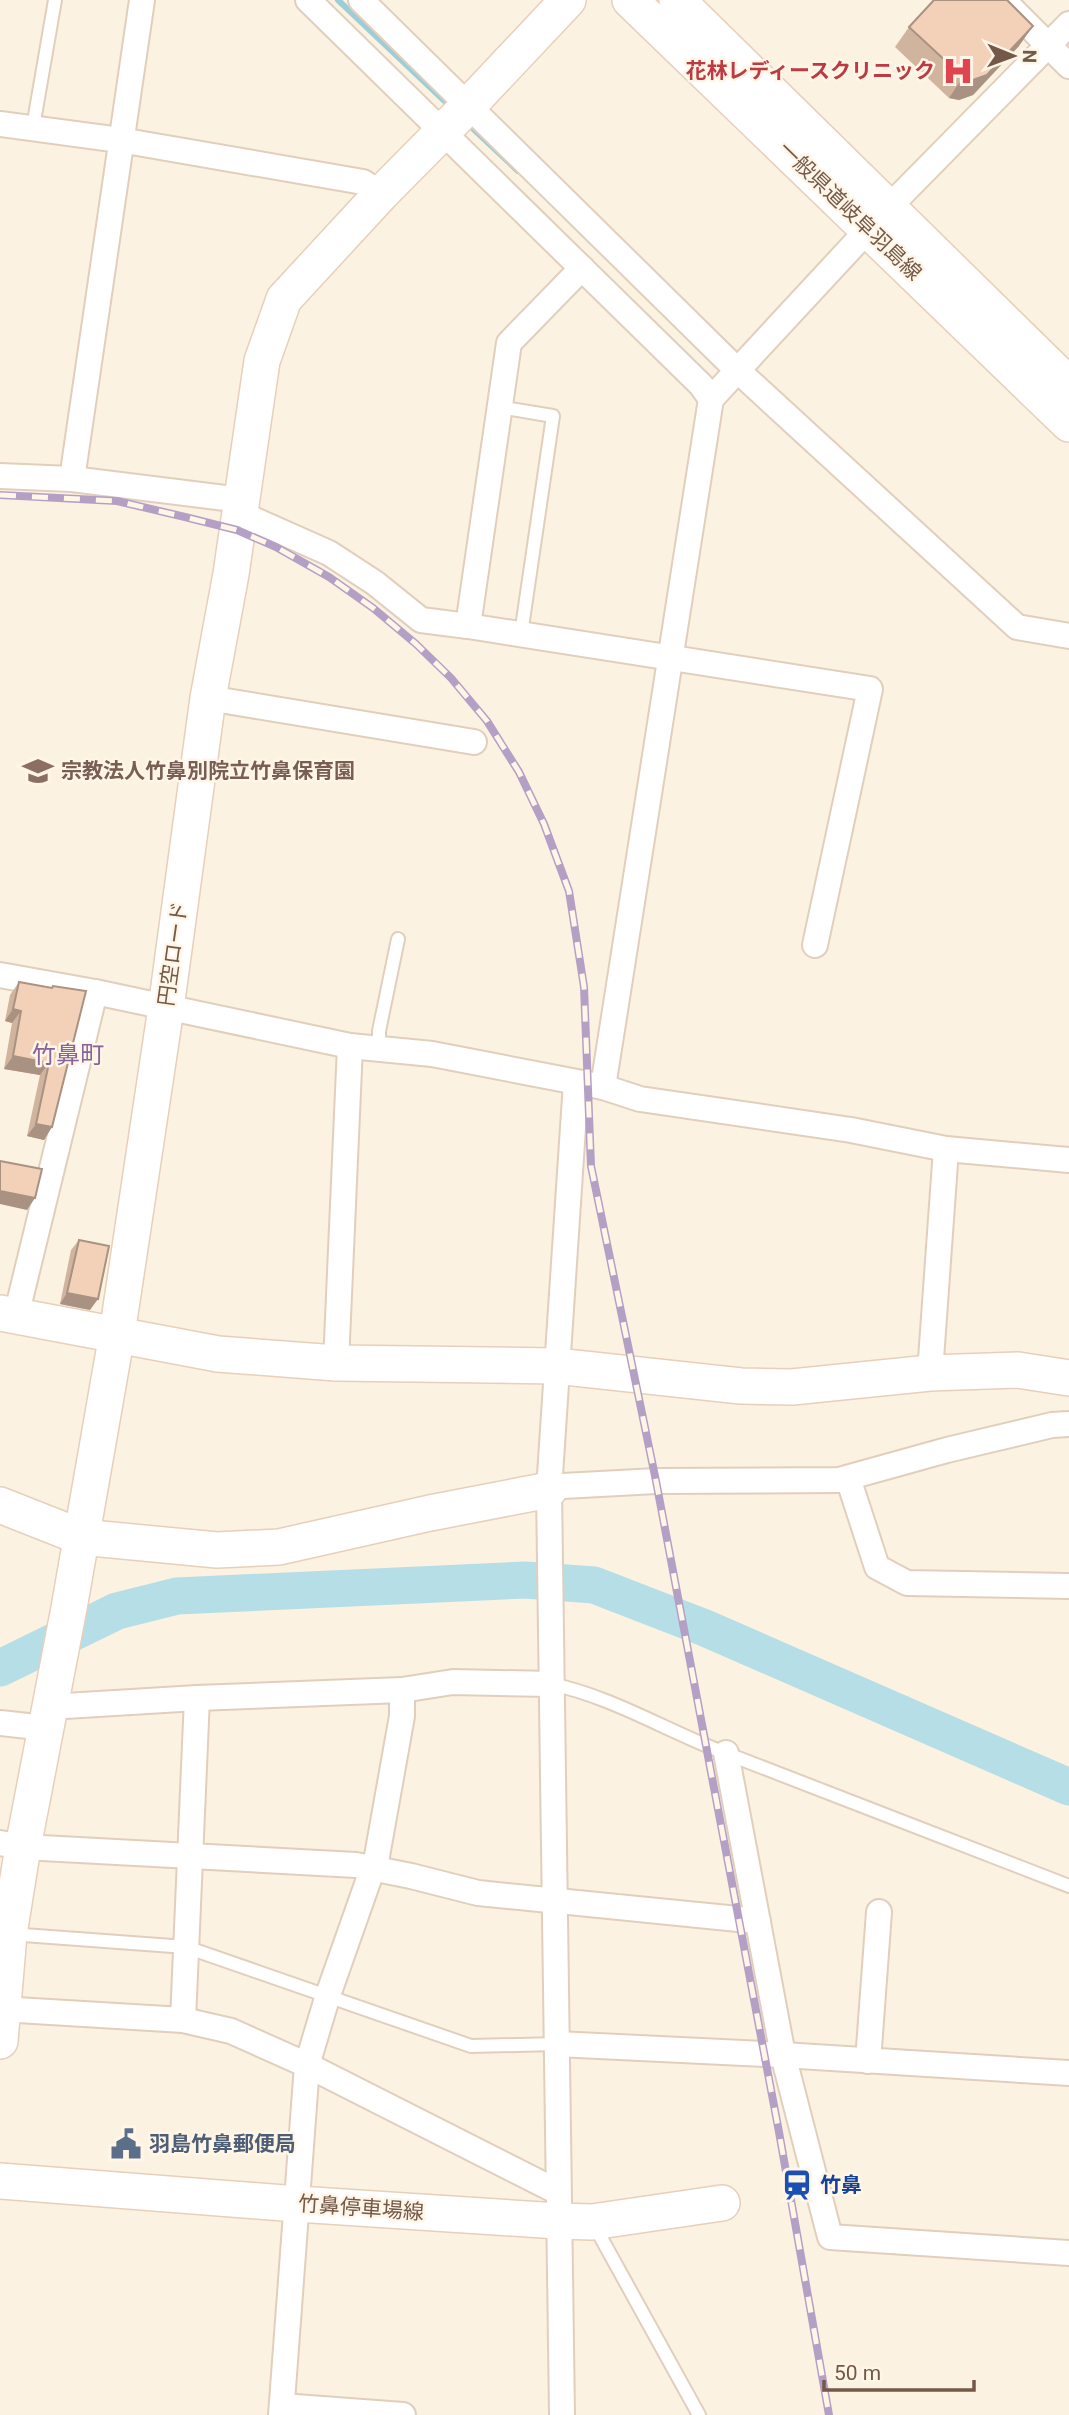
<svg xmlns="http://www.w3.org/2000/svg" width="1069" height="2415" font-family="Roboto,'Noto Sans JP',sans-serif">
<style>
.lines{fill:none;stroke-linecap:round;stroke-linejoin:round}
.stream{stroke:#9ccdd8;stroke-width:6}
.river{stroke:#b6dee6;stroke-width:37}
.lane-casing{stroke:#e1cfbd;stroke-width:16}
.street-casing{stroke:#e1cfbd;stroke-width:28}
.secondary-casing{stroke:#e6d0bb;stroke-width:38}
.lane{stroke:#fff;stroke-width:12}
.street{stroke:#fff;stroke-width:24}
.secondary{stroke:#fff;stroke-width:35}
.rail-casing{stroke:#b5a0c5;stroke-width:8}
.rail{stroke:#fff6e7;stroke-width:5;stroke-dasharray:16;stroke-linecap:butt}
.wall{fill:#d0b49e}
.shaded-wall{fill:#a99281}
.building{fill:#f2d1b8;stroke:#a99281;stroke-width:2}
.labels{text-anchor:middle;stroke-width:5;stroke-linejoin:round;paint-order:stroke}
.health-label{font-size:21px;font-weight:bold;fill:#be3a42;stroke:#fff6e7;text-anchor:end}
.street-label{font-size:21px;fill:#745848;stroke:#fff6e7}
.education-label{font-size:21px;font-weight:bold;fill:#785e54;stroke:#fff6e7;text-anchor:start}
.service-label{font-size:21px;font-weight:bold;fill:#4e5e75;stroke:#fff6e7;text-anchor:start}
.transit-label{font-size:21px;font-weight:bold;fill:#164399;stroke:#fff6e7;text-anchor:start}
.quarter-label{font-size:24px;fill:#876397;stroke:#fff6e7}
</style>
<rect width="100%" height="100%" fill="#fcf2e1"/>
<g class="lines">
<!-- stream -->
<g class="stream">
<polyline points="338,0 452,108"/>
<polyline points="467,123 518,171"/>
</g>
<!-- river -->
<polyline class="river" points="0,1668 117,1611 177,1596 525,1580 594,1585 705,1628 1069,1787"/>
<!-- lane casing -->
<g class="lane-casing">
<g id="lane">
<polyline points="33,127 55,0"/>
<polyline points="499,407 553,416 521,634"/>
<polyline points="379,1050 379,1031 398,939"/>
<path d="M551 1684C609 1696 660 1727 715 1749 833 1795 951 1840 1069 1886"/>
<polyline points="10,1934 186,1947 471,2046 557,2044"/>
<polyline points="594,2225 699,2415"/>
</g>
</g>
<!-- street casing -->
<g class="street-casing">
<g id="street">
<polyline points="308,0 701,385 711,399"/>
<polyline points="361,0 736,369 1017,627 1069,636"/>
<polyline points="1003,0 1069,66"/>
<polyline points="0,124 120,140 363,182 381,194"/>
<polyline points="582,268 509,343 468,626 870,689 815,945"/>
<polyline points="0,476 72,479 241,500"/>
<polyline points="72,479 142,0"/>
<polyline points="239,513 329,553 375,583 421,620 468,626"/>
<polyline points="208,698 474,742"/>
<polyline points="0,975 95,992 350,1046 432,1054 603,1087 640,1099 851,1130 946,1149 1069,1160"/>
<polyline points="603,1087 711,399 888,208 1069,24"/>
<polyline points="16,1316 95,992"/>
<polyline points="336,1363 350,1046"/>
<polyline points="930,1373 946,1149"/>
<polyline points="848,1478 877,1567 907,1583 1069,1586"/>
<polyline points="549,1490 563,1486 656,1481 839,1480 947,1450 1052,1425 1069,1424"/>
<polyline points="49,1707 197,1698 402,1690 453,1682 551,1684"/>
<polyline points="0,1723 46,1728"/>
<polyline points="726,1753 783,2055 830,2237 1069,2253"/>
<polyline points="0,1843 23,1847 356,1865 411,1876 478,1893 758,1921"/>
<polyline points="0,2009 183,2020 231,2031 307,2065 558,2192"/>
<polyline points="183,2020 197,1698"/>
<polyline points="557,2044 783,2055 1069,2073"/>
<polyline points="868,2061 879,1912"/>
<polyline points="282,2406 403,2415"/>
<polyline points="281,2415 307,2065 328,1995 377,1856 402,1716 402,1690"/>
<polyline points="562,2415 549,1490 576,1082"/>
</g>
</g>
<!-- secondary casing -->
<g class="secondary-casing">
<g id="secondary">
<polyline points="630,0 1069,424"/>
<polyline points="677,0 1069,385"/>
<polyline points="0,1313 218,1354 336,1363 556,1366 741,1386 792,1387 930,1373 1018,1370 1069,1378"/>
<polyline points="0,1505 81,1537 217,1550 279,1547 430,1513 549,1490"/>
<polyline points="0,2041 9,1934 23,1847 69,1608 117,1334 166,1008 208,698 231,574 262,361 284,299 381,194 469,105 568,0"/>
<polyline points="0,2181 297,2204 558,2221 592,2222 722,2203"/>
</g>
</g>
<!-- lane -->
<use href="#lane" class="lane"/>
<!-- street -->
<use href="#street" class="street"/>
<!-- secondary -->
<use href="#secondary" class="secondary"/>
<!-- rail casing -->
<g class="rail-casing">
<polyline id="rail" points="0,495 117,501 185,517 237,530 276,547 329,577 373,608 416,644 451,678 487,721 519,772 544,824 569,891 584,987 591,1166 656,1481 779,2132 829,2415"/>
</g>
<!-- rail -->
<use href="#rail" class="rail"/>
</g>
<!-- wall -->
<g class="wall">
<polygon points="909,27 1019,46 973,95 959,100 949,98 895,47"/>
<polygon points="19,982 51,988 53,986 52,1127 44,1140 27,1136 40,1075 4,1069 12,1023 5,1021 10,995"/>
<polygon points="79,1240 90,1310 60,1304 71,1250"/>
</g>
<!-- shaded-wall -->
<g class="shaded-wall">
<polygon points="1033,26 1019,46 973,95 959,100 949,98 963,77"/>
<polygon points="13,1009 21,1011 12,1023 5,1021"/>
<polygon points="13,1056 49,1063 40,1075 4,1069"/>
<polygon points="36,1124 52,1127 44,1140 27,1136"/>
<polygon points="0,1191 35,1198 27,1210 0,1204"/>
<polygon points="67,1293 98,1299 90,1310 60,1304"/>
</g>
<!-- building -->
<g class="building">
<polygon points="934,0 1007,0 1033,26 987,75 973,80 963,77 909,27"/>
<polygon points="19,982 52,988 53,986 86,991 52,1127 36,1124 49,1063 13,1056 21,1011 13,1009"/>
<polygon points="0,1161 42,1169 35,1198 0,1191"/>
<polygon points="79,1240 109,1246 98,1299 67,1293"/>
</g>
<!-- icons -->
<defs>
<g id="hospital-bare" transform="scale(2.415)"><path d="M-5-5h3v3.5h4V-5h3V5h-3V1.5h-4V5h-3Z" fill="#e0444e" stroke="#fff6e7" stroke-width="2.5" paint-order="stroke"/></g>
<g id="school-bare" transform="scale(2.415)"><path d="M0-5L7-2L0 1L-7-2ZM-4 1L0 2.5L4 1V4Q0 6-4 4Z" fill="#8d6e63" stroke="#fff6e7" stroke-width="2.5" paint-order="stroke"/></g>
<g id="civic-bare" transform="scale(2.415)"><path d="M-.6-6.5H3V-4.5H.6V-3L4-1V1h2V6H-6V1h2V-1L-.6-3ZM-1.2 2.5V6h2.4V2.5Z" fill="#5c6f8a" stroke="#fff6e7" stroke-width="2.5" paint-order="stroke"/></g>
<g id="station-bare" transform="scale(2.415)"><path d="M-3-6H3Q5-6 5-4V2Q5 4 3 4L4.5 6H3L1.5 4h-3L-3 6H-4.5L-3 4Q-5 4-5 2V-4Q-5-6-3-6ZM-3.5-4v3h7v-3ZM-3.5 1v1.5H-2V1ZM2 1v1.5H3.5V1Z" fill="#1a4fb4" stroke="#fff6e7" stroke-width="2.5" paint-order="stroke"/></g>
</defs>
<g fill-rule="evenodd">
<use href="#hospital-bare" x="958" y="71"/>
<use href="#school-bare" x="38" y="771"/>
<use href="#civic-bare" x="126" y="2144"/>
<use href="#station-bare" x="797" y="2185"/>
</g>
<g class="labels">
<!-- health labels -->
<g class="health-label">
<text x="935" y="78">花林レディースクリニック</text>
</g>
<!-- street labels -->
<g class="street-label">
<text transform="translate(850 211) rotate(44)" y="7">一般県道岐阜羽島線</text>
<text transform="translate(173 954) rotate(-82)" y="7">円空ロード</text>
<text transform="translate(361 2208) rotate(4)" y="7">竹鼻停車場線</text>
</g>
<!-- education labels -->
<g class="education-label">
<text x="61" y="778">宗教法人竹鼻別院立竹鼻保育園</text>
</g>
<!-- service labels -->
<g class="service-label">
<text x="149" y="2151">羽島竹鼻郵便局</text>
</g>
<!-- transit labels -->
<g class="transit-label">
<text x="820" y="2192">竹鼻</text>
</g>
<!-- quarter labels -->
<g class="quarter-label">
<text x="68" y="1063">竹鼻町</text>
</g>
</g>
<!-- north arrow -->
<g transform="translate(1013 56) rotate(91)" stroke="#fff6e7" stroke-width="5" paint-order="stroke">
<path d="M0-5L12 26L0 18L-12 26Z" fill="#745848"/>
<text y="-10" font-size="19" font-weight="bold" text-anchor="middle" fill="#745848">N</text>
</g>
<!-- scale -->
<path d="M824 2380v10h150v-10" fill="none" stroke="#745848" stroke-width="3.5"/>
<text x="834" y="2380" font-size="21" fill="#745848" stroke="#fff6e7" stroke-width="5" paint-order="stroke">50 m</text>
</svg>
